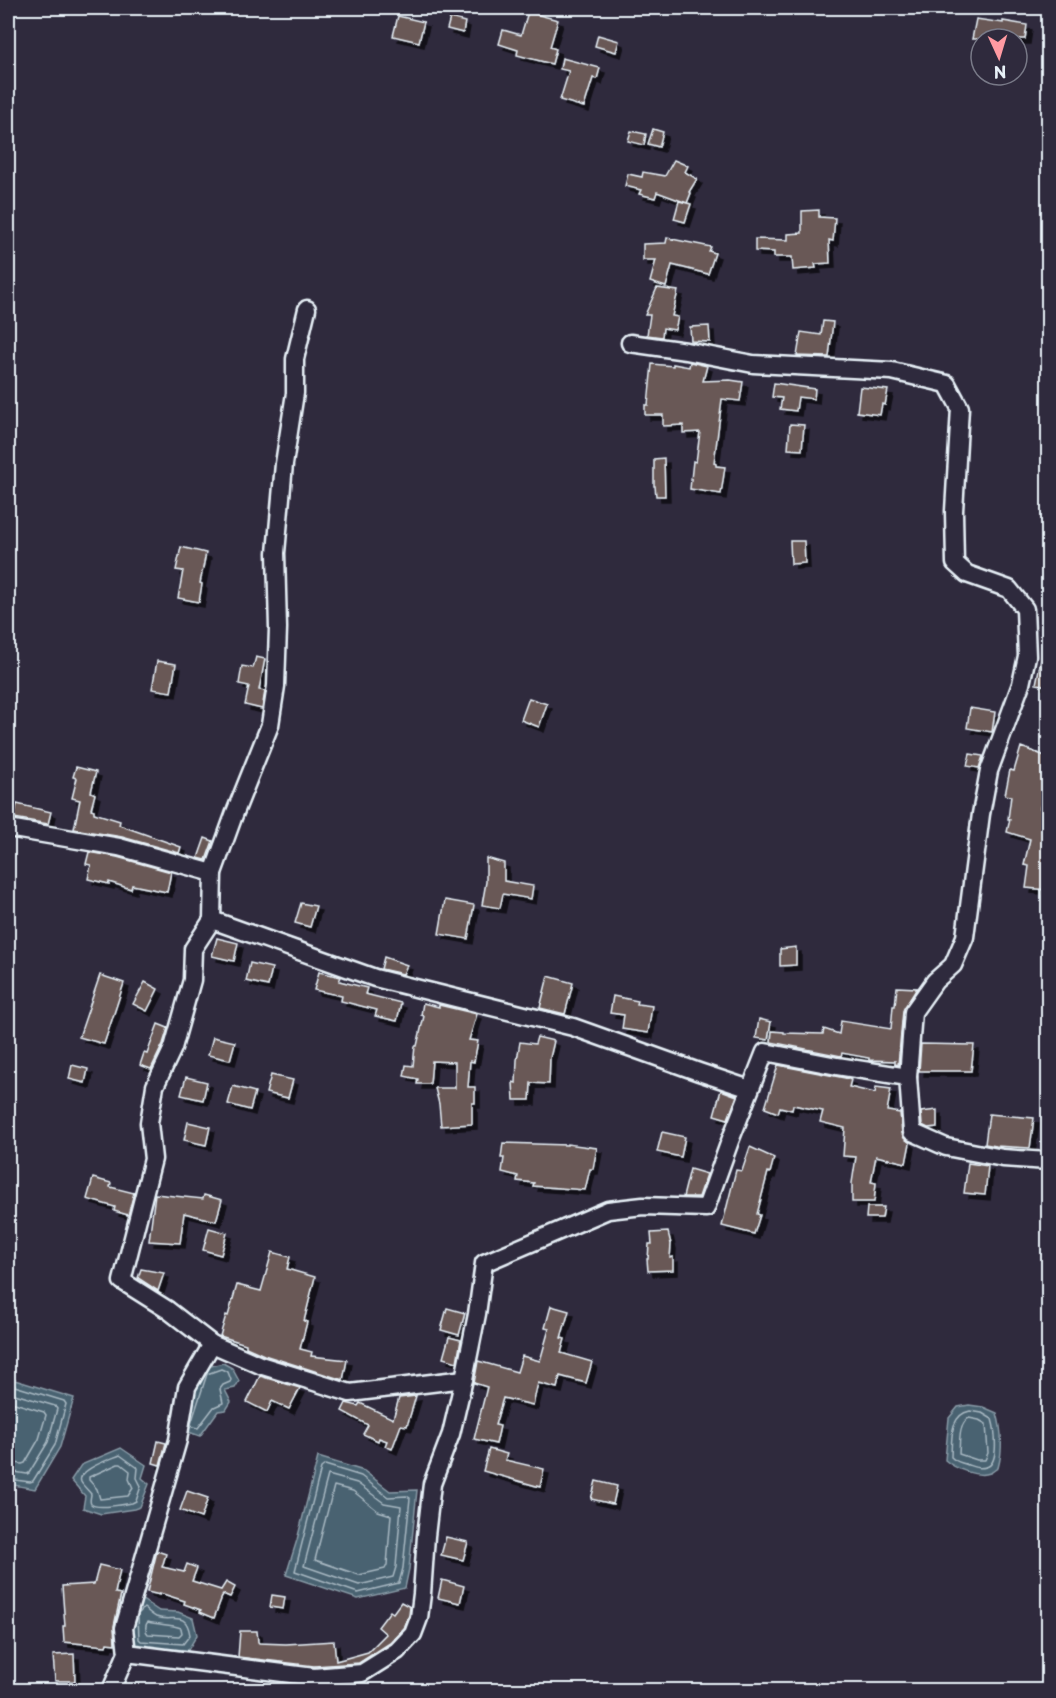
<svg xmlns="http://www.w3.org/2000/svg" width="1056" height="1698" font-family="'Playpen Sans',sans-serif">
<style>
.water{fill:#496271;stroke:#899ba7;stroke-width:1.5}
.lines{fill:none;stroke-linecap:round;stroke-linejoin:round}
.shore{stroke:#a8b8c2;stroke-width:1.5}
.building{fill:#695957;stroke:#e8f1f8;stroke-width:1.5;filter:url(#shadow)}
.minor-casing{stroke:#e8f1f8;stroke-width:21}
.minor{stroke:#2f2a3d;stroke-width:16}
</style>
<defs>
<filter id="shadow"><feDropShadow dx="5" dy="5" stdDeviation="0" flood-color="#0009"/></filter>
</defs>
<rect width="100%" height="100%" fill="#2f2a3d"/>
<filter id="ink" filterUnits="userSpaceOnUse"><feTurbulence type="fractalNoise" baseFrequency=".0167" numOctaves="2"/><feDisplacementMap in="SourceGraphic" scale="12" xChannelSelector="R" yChannelSelector="G"/><feConvolveMatrix kernelMatrix="1 2 1 2 8 2 1 2 1" color-interpolation-filters="sRGB"/></filter>
<g filter="url(#ink)">
<!-- water -->
<g class="water">
<polygon points="223,1363 232,1368 239,1381 235,1388 225,1390 231,1402 226,1410 218,1411 200,1436 183,1430 203,1368"/>
<polygon points="8,1378 74,1398 60,1447 35,1489 8,1484"/>
<path d="M969 1405 983 1407 997 1413C1002 1431 1003 1450 998 1468 995 1469 993 1472 990 1473 977 1478 954 1468 945 1460L949 1418 958 1407Z"/>
<polygon points="121,1448 146,1465 142,1478 149,1484 140,1507 134,1509 101,1514 83,1508 85,1496 71,1480 81,1465"/>
<polygon points="318,1457 364,1471 390,1491 417,1490 409,1569 405,1588 358,1599 286,1575 297,1540"/>
<polygon points="141,1599 159,1611 178,1612 193,1618 197,1635 188,1650 134,1647 132,1613"/>
</g>
<g class="lines">
<!-- shore -->
<g class="shore">
<polygon points="221,1369 228,1372 231,1380 230,1382 223,1385 220,1389 223,1403 214,1407 198,1428 193,1427 191,1424 207,1374"/>
<polyline points="8,1384 64,1401 66,1404 55,1445 33,1481 30,1482 8,1479"/>
<polyline points="8,1392 55,1406 57,1409 48,1442 29,1473 27,1474 8,1471"/>
<polyline points="8,1401 44,1412 46,1415 39,1439 25,1463 22,1464 8,1462"/>
<path d="M970 1411 982 1413 992 1419C995 1429 1000 1464 986 1467 979 1469 974 1467 968 1465 961 1462 957 1463 951 1457 952 1440 949 1415 970 1411Z"/>
<path d="M969 1418 979 1420 986 1424 988 1453 985 1460H977L959 1454C960 1442 958 1424 969 1418Z"/>
<path d="M120 1455 138 1468 137 1478 141 1486 136 1501 132 1503C125 1504 96 1510 91 1504 89 1501 91 1497 91 1494 88 1490 83 1486 81 1482 76 1470 111 1459 120 1455Z"/>
<polygon points="118,1464 121,1464 130,1471 129,1479 133,1488 128,1496 100,1499 97,1489 89,1480 89,1477"/>
<polygon points="325,1465 361,1476 388,1497 407,1496 410,1498 403,1568 399,1583 358,1593 295,1571 321,1468"/>
<polygon points="328,1475 357,1483 384,1503 401,1506 396,1567 393,1577 359,1585 304,1566"/>
<polygon points="334,1486 353,1491 378,1511 391,1515 387,1565 385,1569 359,1575 315,1560"/>
<path d="M138 1616 139 1639 141 1641 183 1644 190 1635C186 1609 172 1623 156 1617 152 1615 148 1611 144 1608L138 1614"/>
<path d="M148 1622C159 1625 171 1624 181 1628L182 1633 179 1636 148 1634C145 1631 145 1624 148 1622Z"/>
</g>
</g>
<!-- building -->
<g class="building">
<polygon points="528,12 558,20 550,47 556,49 552,64 517,55 518,50 499,44 503,30 521,35"/>
<polygon points="398,16 424,22 419,42 393,36"/>
<polygon points="450,18 465,22 463,33 447,29"/>
<polygon points="976,19 1003,23 1003,21 1027,25 1025,39 972,39"/>
<polygon points="598,35 619,41 616,52 595,46"/>
<polygon points="562,58 600,68 597,79 593,78 584,107 560,100 569,71 560,69"/>
<polygon points="653,129 663,132 659,147 648,144"/>
<polygon points="631,131 646,134 644,145 628,141"/>
<polygon points="674,160 688,166 685,172 697,179 689,192 691,193 687,203 657,192 655,198 639,194 641,190 625,186 628,174 642,177 643,172 665,176"/>
<polygon points="679,201 691,204 685,222 674,219"/>
<polygon points="819,210 819,217 835,218 833,241 829,240 830,263 815,264 816,268 793,270 792,257 774,257 774,252 755,251 755,239 788,240 788,234 802,233 802,211"/>
<polygon points="667,238 711,247 709,251 715,253 708,274 672,265 666,287 650,282 656,260 643,260 643,244 666,243"/>
<polygon points="657,288 678,291 672,316 678,317 675,330 663,328 662,337 647,335 650,315 645,315"/>
<polygon points="823,321 833,322 829,357 797,356 801,332 821,335"/>
<polygon points="709,326 710,342 691,341 690,327"/>
<polygon points="690,362 707,366 703,381 730,380 743,382 740,401 722,399 714,463 716,464 716,466 725,467 721,494 690,489 693,461 696,462 700,432 683,433 683,425 663,426 663,415 645,415 645,405 648,405 652,364 673,366 673,364 689,367"/>
<polygon points="774,383 815,389 814,399 798,397 796,411 780,409 782,398 772,397"/>
<polygon points="860,387 888,390 885,405 882,404 880,415 857,412"/>
<polygon points="790,424 804,425 802,450 788,449"/>
<polygon points="664,458 665,496 656,496 655,486 654,486 654,459"/>
<polygon points="790,541 804,541 805,563 791,564"/>
<polygon points="181,547 206,553 200,583 202,584 199,602 178,598 183,571 176,570"/>
<polygon points="1043,650 1048,650 1048,686 1036,684"/>
<polygon points="256,657 265,659 259,690 265,691 262,709 245,705 249,686 239,684 242,666 253,668"/>
<polygon points="157,661 176,664 171,692 152,689"/>
<polygon points="529,698 547,704 539,727 521,720"/>
<polygon points="970,708 995,712 992,732 967,728"/>
<polygon points="1021,747 1048,757 1048,770 1040,808 1048,808 1048,890 1026,888 1029,866 1024,865 1030,839 1007,832 1010,819 1008,819 1011,796 1005,795 1010,770 1014,771"/>
<polygon points="970,754 983,756 979,768 967,766"/>
<polygon points="76,767 96,772 91,792 95,794 91,809 94,810 94,813 120,821 119,825 181,847 179,853 122,837 74,829 80,800 72,798 77,778 73,777"/>
<polygon points="17,804 51,812 48,824 14,818"/>
<polygon points="205,838 213,841 206,860 198,858"/>
<polygon points="89,852 117,857 171,872 167,892 132,885 131,889 109,882 109,884 88,879 91,865 86,864"/>
<polygon points="486,858 504,863 504,881 533,886 531,899 503,894 500,908 482,905 486,882"/>
<polygon points="445,900 474,905 468,939 439,934"/>
<polygon points="301,903 316,906 310,927 295,923"/>
<polygon points="217,938 238,943 234,961 212,956"/>
<polygon points="796,947 796,965 780,966 780,949"/>
<polygon points="384,957 407,965 403,974 381,969"/>
<polygon points="250,963 272,968 268,986 246,981"/>
<polygon points="319,972 341,977 339,981 367,988 365,994 401,1003 397,1021 375,1016 377,1010 341,1001 342,996 314,990"/>
<polygon points="100,975 124,983 104,1044 79,1037"/>
<polygon points="548,976 573,983 565,1014 540,1008"/>
<polygon points="145,982 158,989 147,1011 133,1004"/>
<polygon points="897,987 917,988 903,1011 898,1065 895,1064 895,1061 869,1060 869,1058 842,1053 841,1056 771,1042 772,1031 784,1032 784,1033 823,1034 824,1029 839,1034 841,1021 891,1029 893,1006 895,1006"/>
<polygon points="613,996 638,1001 637,1004 652,1006 648,1033 622,1029 624,1015 610,1013"/>
<polygon points="423,1003 439,1007 439,1005 477,1014 469,1040 478,1041 474,1062 470,1061 468,1087 475,1087 475,1103 472,1103 472,1124 441,1126 439,1104 435,1088 455,1088 455,1062 432,1061 430,1084 417,1084 418,1079 404,1076 406,1065 413,1066 415,1046 417,1046 424,1016 421,1015"/>
<polygon points="759,1019 771,1022 768,1040 756,1038"/>
<polygon points="158,1024 168,1028 163,1044 151,1069 140,1065 144,1053 147,1054"/>
<polygon points="213,1037 235,1042 230,1060 208,1055"/>
<polygon points="537,1037 554,1041 550,1058 549,1084 531,1083 530,1100 514,1100 513,1082 516,1083 517,1060 520,1042 535,1044"/>
<polygon points="921,1044 974,1045 971,1071 919,1071"/>
<polygon points="72,1065 88,1069 85,1083 69,1079"/>
<polygon points="778,1065 845,1078 851,1080 849,1087 875,1093 876,1087 891,1089 887,1111 900,1113 902,1133 904,1138 910,1143 906,1163 876,1156 871,1182 876,1183 874,1202 852,1202 852,1183 856,1157 843,1156 845,1128 820,1122 823,1111 793,1105 792,1110 780,1107 778,1113 765,1108"/>
<polygon points="271,1075 293,1080 288,1098 266,1093"/>
<polygon points="186,1077 207,1082 203,1100 181,1095"/>
<polygon points="233,1086 255,1092 250,1110 228,1104"/>
<polygon points="721,1090 737,1096 728,1119 714,1115"/>
<polygon points="937,1110 937,1127 928,1128 922,1125 921,1112"/>
<polygon points="989,1114 1034,1118 1030,1148 996,1146 985,1144"/>
<polygon points="188,1122 210,1127 206,1145 184,1140"/>
<polygon points="662,1132 685,1137 681,1157 657,1152"/>
<polygon points="503,1143 567,1145 567,1144 597,1148 593,1169 590,1169 585,1190 533,1186 534,1183 517,1181 518,1176 502,1172 504,1158 501,1158"/>
<polygon points="750,1147 774,1158 770,1173 768,1172 757,1214 760,1215 754,1234 722,1226 736,1170 742,1171"/>
<polygon points="968,1163 988,1166 985,1195 964,1193"/>
<polygon points="690,1169 707,1174 699,1197 683,1197"/>
<polygon points="93,1178 111,1183 110,1187 134,1193 128,1215 114,1211 115,1207 87,1199"/>
<polygon points="155,1194 203,1199 204,1195 222,1200 216,1221 184,1213 180,1243 149,1241"/>
<polygon points="867,1207 884,1207 882,1218 866,1218"/>
<polygon points="209,1228 227,1233 221,1255 203,1250"/>
<polygon points="668,1232 671,1244 670,1258 673,1257 673,1270 648,1271 647,1259 648,1259 649,1244 652,1244 651,1233"/>
<polygon points="272,1252 290,1257 287,1269 315,1277 304,1321 307,1322 300,1349 312,1352 311,1356 347,1360 343,1380 264,1355 246,1347 246,1344 220,1336 226,1315 228,1316 237,1285 261,1291"/>
<polygon points="141,1269 164,1273 158,1291 138,1278"/>
<polygon points="551,1306 569,1311 561,1338 565,1339 561,1353 592,1362 586,1383 560,1376 557,1388 538,1383 533,1405 503,1398 495,1425 500,1426 496,1444 474,1439 487,1387 474,1383 478,1361 517,1372 522,1356 540,1361 549,1329 545,1328"/>
<polygon points="447,1308 465,1313 459,1335 441,1330"/>
<polygon points="449,1337 461,1340 457,1362 443,1358"/>
<polygon points="260,1376 300,1388 289,1409 272,1401 267,1412 247,1402"/>
<polygon points="416,1396 407,1426 401,1425 392,1449 385,1446 387,1441 379,1438 378,1441 363,1434 368,1425 342,1411 346,1403 358,1406 360,1403 393,1419 399,1398"/>
<polygon points="158,1441 166,1443 160,1465 153,1463"/>
<polygon points="489,1449 507,1454 505,1460 544,1469 540,1487 483,1471"/>
<polygon points="596,1481 617,1486 613,1504 591,1499"/>
<polygon points="187,1491 208,1498 201,1518 180,1510"/>
<polygon points="446,1537 468,1542 463,1560 441,1555"/>
<polygon points="157,1551 166,1554 162,1567 184,1572 187,1564 197,1568 192,1581 221,1590 226,1582 235,1587 230,1597 223,1594 214,1618 200,1612 201,1610 184,1604 185,1601 160,1593 160,1595 147,1592"/>
<polygon points="99,1565 120,1570 115,1593 121,1594 114,1626 115,1644 107,1643 106,1646 64,1642 63,1626 65,1626 62,1586 94,1584"/>
<polygon points="442,1580 464,1586 460,1603 438,1598"/>
<polygon points="272,1595 285,1597 283,1609 270,1607"/>
<polygon points="401,1602 410,1607 409,1615 404,1628 390,1643 359,1663 314,1666 238,1657 240,1631 257,1631 258,1642 259,1643 286,1644 334,1641 336,1661 368,1652 386,1634 378,1627 390,1611 393,1613"/>
<polygon points="74,1654 75,1681 55,1681 53,1655"/>
</g>
<g class="lines">
<!-- minor casing -->
<g class="minor-casing">
<g id="minor">
<polyline points="630,343 686,351 753,364 892,371 947,384 960,408 954,511 955,563 967,574 1009,589 1025,609 1027,656 1021,684 989,771 981,814 965,937 953,965 935,981 913,1012 908,1077"/>
<polyline points="8,828 119,847 213,873"/>
<polyline points="212,920 375,978 573,1027 699,1072 750,1089"/>
<polyline points="212,1344 168,1310 122,1281 153,1159 149,1123 155,1086 173,1048 192,980 193,949 212,920 213,873 234,815 270,725 276,686 278,628 276,553 284,464 295,393 295,359 307,309"/>
<polyline points="464,1379 477,1314 484,1263 608,1210 643,1206 706,1208 730,1141 765,1052 837,1066 908,1077 912,1132 946,1147 1003,1158 1048,1161"/>
<polyline points="111,1690 127,1653 314,1677 362,1673 397,1651 413,1634 419,1618 422,1594 426,1536 432,1484 451,1434 464,1379 350,1393 260,1365 212,1344 187,1387 178,1440 124,1628 127,1653"/>
</g>
</g>
<!-- minor -->
<use href="#minor" class="minor"/>
</g>
</g>
<!-- margin -->
<rect width="1056" height="1698" fill="none" stroke="#2f2a3d" stroke-width="30"/>
<rect x="15" y="15" width="1026" height="1668" fill="none" stroke="#e8f1f8" stroke-width="2" filter="url(#ink)"/>
<!-- north arrow -->
<g transform="translate(999 57) rotate(176)"><circle r="28" fill="#2f2a3d" stroke="#797a88" stroke-width="1.5"/>
<path d="M0-4.5L10 22L0 15L-10 22Z" fill="#ff9aa2"/>
<text y="-9" font-size="16" font-weight="bold" text-anchor="middle" fill="#e8f1f8">N</text>
</g>
</svg>
